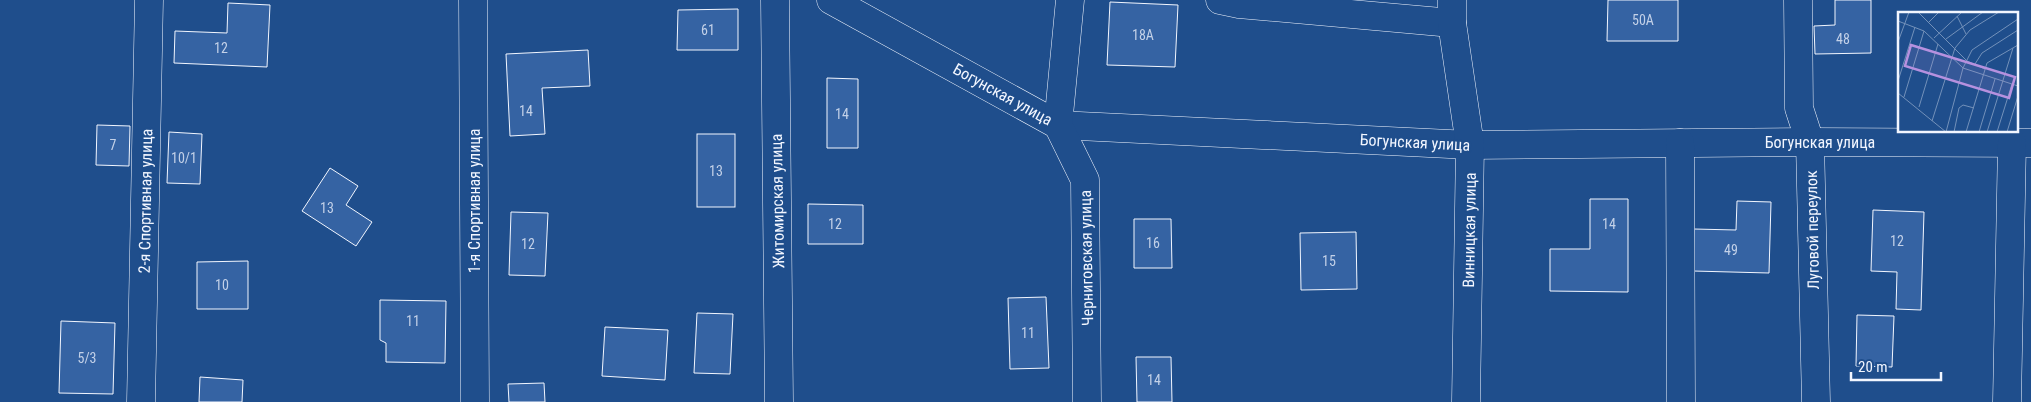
<svg xmlns="http://www.w3.org/2000/svg" width="2031" height="402" font-family="'Roboto Condensed',sans-serif">
<style>
.building{fill:#3563a3;stroke:#f2f6ff}
.lines{fill:none;stroke-linecap:round;stroke-linejoin:round}
.minor-casing{stroke:#f2f6ff;stroke-width:29}
.minor{stroke:#1f4e8c;stroke-width:28}
.labels{text-anchor:middle;stroke-width:4;stroke-linejoin:round;paint-order:stroke}
.number-label{font-size:14px;fill:#c3d1e8}
.street-label{font-size:16px;fill:#f2f6ff;stroke:#1f4e8c}
.inset-road{fill:none;stroke:#7391ba;stroke-width:1}
.view{fill:#b691df;fill-opacity:0.15;stroke:#b691df;stroke-width:2.5}
.inset-edge{fill:none;stroke:#f2f6ff;stroke-width:2.5}
</style>
<rect width="100%" height="100%" fill="#1f4e8c"/>
<!-- building -->
<g class="building">
<polygon points="1608,0 1678,0 1678,41 1607,41"/>
<polygon points="1835,0 1871,0 1871,53 1815,54 1814,26 1835,25"/>
<polygon points="1110,2 1178,5 1175,67 1107,65"/>
<polygon points="228,3 270,5 267,67 174,63 175,31 227,33"/>
<polygon points="738,9 738,50 677,50 678,10"/>
<polygon points="1942,12 1976,14 1942,14"/>
<polygon points="588,50 590,86 542,88 545,134 510,136 506,54"/>
<polygon points="827,78 858,79 858,148 827,148"/>
<polygon points="97,125 130,126 129,166 96,165"/>
<polygon points="169,132 202,134 200,184 167,183"/>
<rect x="697" y="134" width="38" height="73"/>
<polygon points="330,168 358,186 346,205 372,222 356,246 302,211"/>
<polygon points="1590,199 1628,199 1628,292 1550,291 1550,249 1590,249"/>
<polygon points="1737,201 1771,202 1769,273 1693,271 1694,229 1736,230"/>
<polygon points="808,204 863,205 863,244 808,244"/>
<polygon points="1873,210 1924,212 1921,310 1896,309 1897,272 1871,271"/>
<polygon points="511,212 548,213 545,276 509,275"/>
<polygon points="1134,219 1171,219 1172,268 1134,268"/>
<polygon points="1356,232 1357,289 1301,290 1300,233"/>
<polygon points="248,261 248,309 197,309 197,262"/>
<polygon points="1046,297 1049,368 1010,369 1008,298"/>
<polygon points="380,300 446,301 445,363 386,362 386,343 380,340"/>
<polygon points="697,313 733,314 730,374 694,373"/>
<polygon points="1857,315 1894,316 1892,367 1856,366"/>
<polygon points="61,321 115,323 113,394 59,393"/>
<polygon points="605,327 668,330 665,380 602,376"/>
<polygon points="1136,357 1171,357 1172,402 1137,402"/>
<polygon points="200,377 243,380 242,402 199,402"/>
<polygon points="544,383 545,402 509,402 508,384"/>
</g>
<g class="lines">
<!-- minor casing -->
<g class="minor-casing">
<g id="minor">
<polyline points="473,0 475,402"/>
<polyline points="775,0 779,402"/>
<polyline points="831,0 1058,125 1470,145 1810,142 2031,143"/>
<polyline points="1070,0 1058,125 1085,180 1087,402"/>
<polyline points="1220,0 1239,4 1452,23"/>
<polyline points="1452,0 1452,23 1470,145 1466,402"/>
<polyline points="1798,0 1799,108 1810,142 1816,402"/>
<polyline points="1680,143 1681,402"/>
<polyline points="141,402 149,0"/>
<polyline points="2007,402 2012,143"/>
</g>
</g>
<!-- minor -->
<use href="#minor" class="minor"/>
</g>
<g class="labels">
<!-- number labels -->
<g class="number-label">
<text x="1643" y="25">50А</text>
<text x="708" y="35">61</text>
<text x="1143" y="40">18А</text>
<text x="1843" y="44">48</text>
<text x="221" y="53">12</text>
<text x="526" y="116">14</text>
<text x="842" y="119">14</text>
<text x="113" y="150">7</text>
<text x="184" y="163">10/1</text>
<text x="716" y="176">13</text>
<text x="327" y="213">13</text>
<text x="835" y="229">12</text>
<text x="1609" y="229">14</text>
<text x="1897" y="246">12</text>
<text x="1153" y="248">16</text>
<text x="528" y="249">12</text>
<text x="1731" y="255">49</text>
<text x="1329" y="266">15</text>
<text x="222" y="290">10</text>
<text x="413" y="326">11</text>
<text x="1028" y="338">11</text>
<text x="87" y="363">5/3</text>
<text x="1154" y="385">14</text>
</g>
<!-- street labels -->
<g class="street-label">
<text transform="translate(1003 94) rotate(29)" y="6">Богунская улица</text>
<text transform="translate(1415 142) rotate(3)" y="6">Богунская улица</text>
<text x="1820" y="148">Богунская улица</text>
<text transform="translate(145 201) rotate(-89)" y="6">2-я Спортивная улица</text>
<text transform="translate(474 201) rotate(-90)" y="6">1-я Спортивная улица</text>
<text transform="translate(777 201) rotate(-91)" y="6">Житомирская улица</text>
<text transform="translate(1469 230) rotate(-89)" y="6">Винницкая улица</text>
<text transform="translate(1812 230) rotate(-91)" y="6">Луговой переулок</text>
<text transform="translate(1086 258) rotate(-91)" y="6">Черниговская улица</text>
</g>
</g>
<!-- overview -->
<g transform="translate(1898 12)">
<rect width="120" height="120" fill="#1f4e8c"/>
<path class="inset-road" d="M20 0 69 49 87 57M59 4 68 22M0 9 26 19 65 56 120 74M30 11 41 0M36 26 64 0M48 27 85 0M0 30 11 0M77 52 84 41 120 18M0 69 17 15M0 81 48 120M6 85 26 19M21 95 40 32M34 109 57 36 72 18 101 0M48 120 65 56 74 38 120 7M56 120 61 96 65 93 76 96M68 120 89 51 120 33M81 120 97 67M89 120 115 36M99 120 114 72M109 120 120 84"/>
<path class="view" d="M13 33 117 65 111 86 7 54Z"/>
<rect width="120" height="120" class="inset-edge"/>
</g>
<!-- scale -->
<path d="M1851 372v8h90v-8" fill="none" stroke="#f2f6ff" stroke-width="2.5"/>
<text x="1858" y="372" font-size="15" fill="#f2f6ff" stroke="#1f4e8c" stroke-width="4" paint-order="stroke">20 m</text>
</svg>
